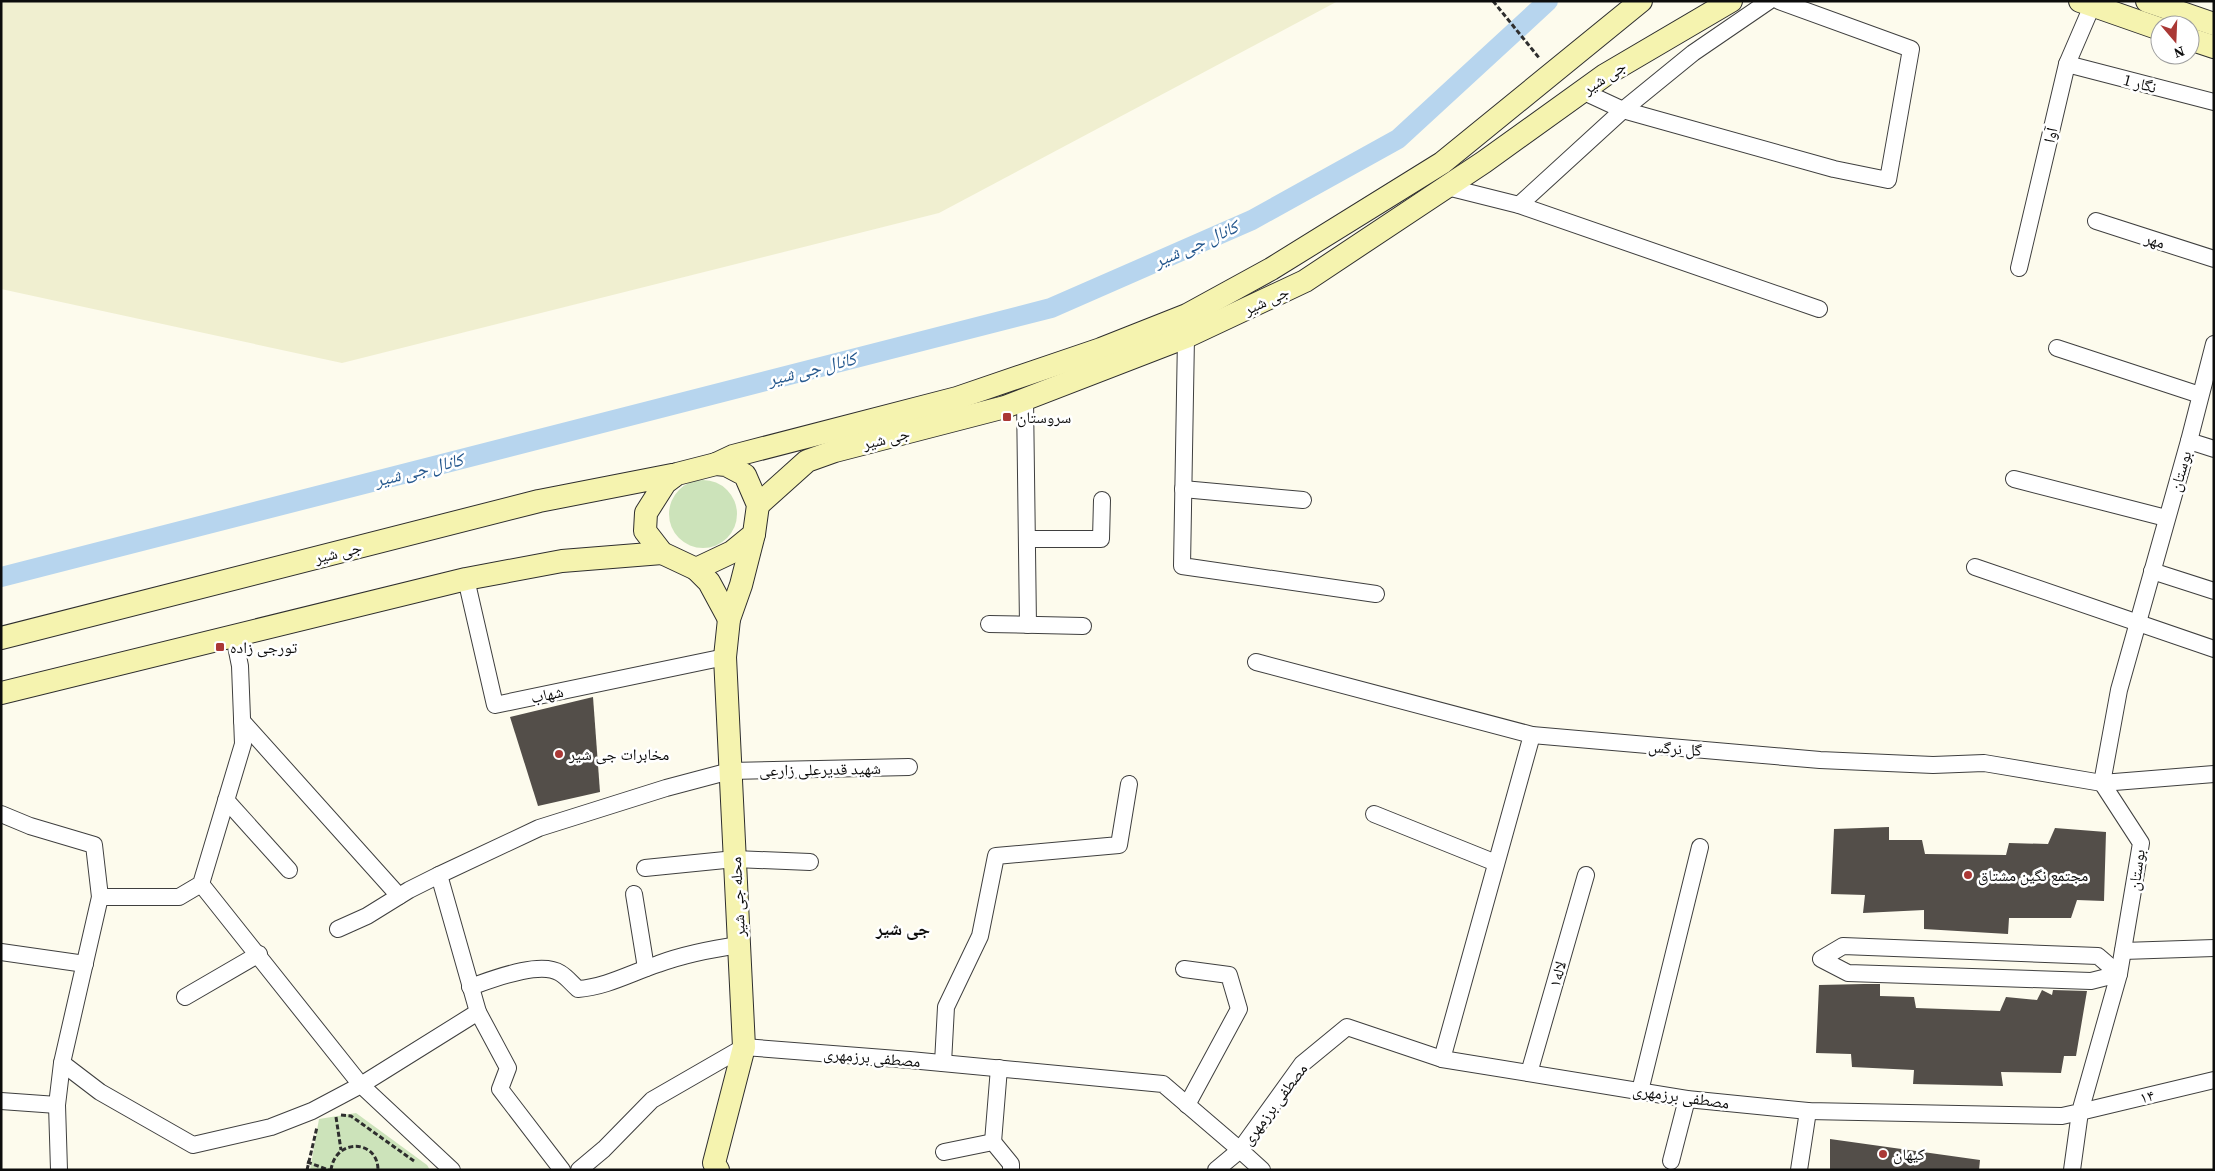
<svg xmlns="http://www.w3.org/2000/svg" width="2215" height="1171" font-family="'Source Serif 4','Noto Naskh Arabic',serif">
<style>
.farmland{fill:#f0efd0}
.green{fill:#cce3ba}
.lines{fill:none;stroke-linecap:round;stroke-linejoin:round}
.canal{stroke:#b7d5ee;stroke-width:20}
.building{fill:#534e49}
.street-casing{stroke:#3f3f3f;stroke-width:18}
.secondary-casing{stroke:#2e2e2e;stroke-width:24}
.path{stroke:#2e2e2e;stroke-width:3;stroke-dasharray:5 2.5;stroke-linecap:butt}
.street{stroke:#fff;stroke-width:16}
.secondary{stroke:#f5f3af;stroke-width:22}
.poi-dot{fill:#aa3835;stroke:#fff;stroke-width:2}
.labels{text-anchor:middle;stroke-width:5;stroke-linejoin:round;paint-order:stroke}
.street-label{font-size:16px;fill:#0c0c0c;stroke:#fff}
.poi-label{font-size:16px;fill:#0c0c0c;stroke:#fff;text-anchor:start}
.water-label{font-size:18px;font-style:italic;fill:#25588e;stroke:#fff}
.neighbourhood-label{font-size:18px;font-weight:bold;fill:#0c0c0c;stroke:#fff}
</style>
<rect width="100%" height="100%" fill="#fdfbed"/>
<!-- farmland -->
<polygon class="farmland" points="1,1 1338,1 939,213 342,363 1,289"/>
<!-- green -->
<g class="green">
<circle cx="703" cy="514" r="34"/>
<polygon points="356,1113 427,1165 430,1170 310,1170 319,1119"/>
</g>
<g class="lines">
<!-- canal -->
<polyline class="canal" points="1,577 1051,308 1252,220 1398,139 1548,1"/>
</g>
<!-- building -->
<g class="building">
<polygon points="593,697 600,792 538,806 510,717"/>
<polygon points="1889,827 1889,840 1922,840 1925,854 2006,855 2009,843 2048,844 2055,828 2106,832 2104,901 2077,900 2071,918 2009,918 2008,934 1924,929 1924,910 1863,913 1865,895 1831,894 1834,829"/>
<polygon points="1864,984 1880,984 1880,996 1914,997 1916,1008 2000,1011 2006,997 2037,1000 2042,990 2052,995 2053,990 2087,991 2076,1056 2064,1056 2061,1073 2001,1072 2003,1086 1913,1084 1914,1070 1852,1067 1851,1054 1816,1053 1819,985"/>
<polygon points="1830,1139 1980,1160 1979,1170 1830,1170"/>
</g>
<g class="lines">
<!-- street casing -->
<g class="street-casing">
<g id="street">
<polyline points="2067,64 2214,102"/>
<polyline points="1582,91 1623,110 1834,169 1888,180 1911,49 1779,1"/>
<polyline points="1447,187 1519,205 1819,309"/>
<polyline points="1519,205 1623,110 1693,53 1769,1"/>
<polyline points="2096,221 2214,259"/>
<polyline points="2019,268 2067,64 2092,6"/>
<polyline points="1186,337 1182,566 1376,594"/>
<polyline points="2057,348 2200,395"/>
<polyline points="1025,399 1028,625"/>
<polyline points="2189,441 2214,449"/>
<polyline points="2014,479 2166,518"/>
<polyline points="1183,489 1303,500"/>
<polyline points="1027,539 1101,539 1102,500"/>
<polyline points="1975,567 2214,649"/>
<polyline points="2152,571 2214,591"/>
<polyline points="466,579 495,705 725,657"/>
<polyline points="989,624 1083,626"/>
<polyline points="1256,662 1532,735 1820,760 1933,765 1984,763 2102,783 2214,774"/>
<polyline points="242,721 399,896"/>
<polyline points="226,800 289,870"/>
<polyline points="1,814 30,826 94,845 100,897 62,1063 100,1092 193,1145 271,1127 312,1111 361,1085 452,1170"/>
<polyline points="1374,814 1496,863"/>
<polyline points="645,868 735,859 810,862"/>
<polyline points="439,875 478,1012 508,1068 500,1089 562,1170"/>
<polyline points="201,884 361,1085 478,1012"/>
<polyline points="634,894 646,968"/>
<polyline points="100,897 179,897 201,884 243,744 240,666 234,636"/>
<polyline points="338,929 367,916 409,890 439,875 539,828 666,788 730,771 909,767"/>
<polygon points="1843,946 2098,956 2119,974 2091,981 1848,973 1821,959"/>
<polyline points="2123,951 2214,948"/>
<polyline points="1,952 85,964"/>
<polyline points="1184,969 1229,975 1239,1009 1187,1105"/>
<path d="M470 987C491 980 540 960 560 973 567 977 572 984 578 989 606 987 631 973 658 964 685 954 711 949 740 945"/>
<polyline points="185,997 259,954"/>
<polyline points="1442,1059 1532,735"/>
<polyline points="943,1063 946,1007 980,936 996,856 1119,845 1129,784"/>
<polyline points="1529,1073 1586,875"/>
<polyline points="1640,1091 1700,847"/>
<polyline points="1,1101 57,1105"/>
<polyline points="993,1142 999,1068"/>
<polyline points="944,1152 993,1142 1011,1164 1011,1170"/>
<polyline points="1671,1161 1687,1099"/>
<polyline points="59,1170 57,1105 62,1063"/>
<polyline points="579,1170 604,1149 652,1100 744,1047 910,1060 1163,1084 1240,1150 1302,1064 1347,1027 1442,1059 1687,1099 1808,1111 2062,1116 2080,1112 2119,974 2141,843 2102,783 2119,690 2189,441 2214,344"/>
<polyline points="1216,1170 1240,1150 1262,1170"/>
<polyline points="1799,1170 1808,1111"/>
<polyline points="2072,1170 2080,1112 2214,1080"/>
</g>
</g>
<!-- secondary casing -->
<g class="secondary-casing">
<g id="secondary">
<polyline points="2080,1 2160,29"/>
<polyline points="2147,1 2214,24"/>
<polyline points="2190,39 2214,47"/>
<polyline points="716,464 733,456 957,398 1101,349 1187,315 1271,269 1442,163 1641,1"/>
<polyline points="758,505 807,461 835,451 1005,407 1186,337 1305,281 1484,162 1605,75 1731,1"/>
<polyline points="696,569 709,582 729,619"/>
<polyline points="1,638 539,501 677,474 716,464 726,465 745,475 758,505 754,534 732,552 696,569 662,553 645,531 646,513 665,483 677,474"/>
<polyline points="1,693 466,579 562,561 662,553"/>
<polyline points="718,1170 714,1163 744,1047 725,657 729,619 741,585 754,534"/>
</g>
</g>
<!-- path -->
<g class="path">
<polyline points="1493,1 1540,59"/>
<polyline points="341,1115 351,1116 414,1161"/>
<polyline points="336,1117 341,1150"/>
<polyline points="307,1162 329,1170"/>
<polyline points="307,1170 317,1127"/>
<path d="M331 1170C335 1138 378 1139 378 1170"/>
</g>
<!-- street -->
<use href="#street" class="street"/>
<!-- secondary -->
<use href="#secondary" class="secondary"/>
</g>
<!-- markers -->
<g class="poi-dot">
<rect x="1002" y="412" width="10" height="10" rx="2.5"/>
<rect x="215" y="642" width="10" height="10" rx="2.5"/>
<circle cx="559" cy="754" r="5"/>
<circle cx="1968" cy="875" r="5"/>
<circle cx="1883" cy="1154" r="5"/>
</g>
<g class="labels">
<!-- street labels -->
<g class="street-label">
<text transform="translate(1604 77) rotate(-33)" y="6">جی شیر</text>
<text transform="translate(2140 83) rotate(15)" y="6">نگار 1</text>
<text transform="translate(2050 135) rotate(-77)" y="6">آوا</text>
<text transform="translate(2155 240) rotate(18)" y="6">مهر</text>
<text transform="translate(1266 300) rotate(-25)" y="6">جی شیر</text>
<text transform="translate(886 438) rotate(-14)" y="6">جی شیر</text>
<text transform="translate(2180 471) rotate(-74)" y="6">بوستان</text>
<text transform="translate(338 552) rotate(-14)" y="6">جی شیر</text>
<text transform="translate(547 694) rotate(-12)" y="6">شهاب</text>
<text transform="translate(1675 748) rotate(4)" y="6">گل نرگس</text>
<text transform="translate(820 769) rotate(-1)" y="6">شهید قدیرعلی زارعی</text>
<text transform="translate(2136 870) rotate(-82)" y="6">بوستان</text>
<text transform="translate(737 897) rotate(-93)" y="6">محله جی شیر</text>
<text transform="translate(1557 974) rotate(-74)" y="6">لاله۱</text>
<text transform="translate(872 1057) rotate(5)" y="6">مصطفی برزمهری</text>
<text transform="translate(1681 1096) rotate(8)" y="6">مصطفی برزمهری</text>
<text transform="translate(2147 1096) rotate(-13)" y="6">۱۴</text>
<text transform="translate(1274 1104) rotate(-53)" y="6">مصطفی برزمهری</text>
</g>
<!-- poi labels -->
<g class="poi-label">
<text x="1017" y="423">سروستان</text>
<text x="230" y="653">تورجی زاده</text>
<text x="569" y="760">مخابرات جی شیر</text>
<text x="1978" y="881">مجتمع نگین مشتاق</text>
<text x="1893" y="1160">کیهان</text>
</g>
<!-- water labels -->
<g class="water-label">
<text transform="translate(1196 244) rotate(-24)" y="6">کانال جی شیر</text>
<text transform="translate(812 369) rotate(-14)" y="6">کانال جی شیر</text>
<text transform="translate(419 470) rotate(-14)" y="6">کانال جی شیر</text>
</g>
<!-- neighbourhood labels -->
<g class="neighbourhood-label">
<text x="903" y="935">جی شیر</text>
</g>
</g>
<!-- border -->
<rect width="2215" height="1171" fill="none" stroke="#0c0c0c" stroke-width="5"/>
<!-- north arrow -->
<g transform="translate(2175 40) rotate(161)"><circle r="24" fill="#ffffff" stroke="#9e9e9e"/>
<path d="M0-4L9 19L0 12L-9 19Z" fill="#aa3835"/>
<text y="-8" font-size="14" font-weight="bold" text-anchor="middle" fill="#0c0c0c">N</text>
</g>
</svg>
